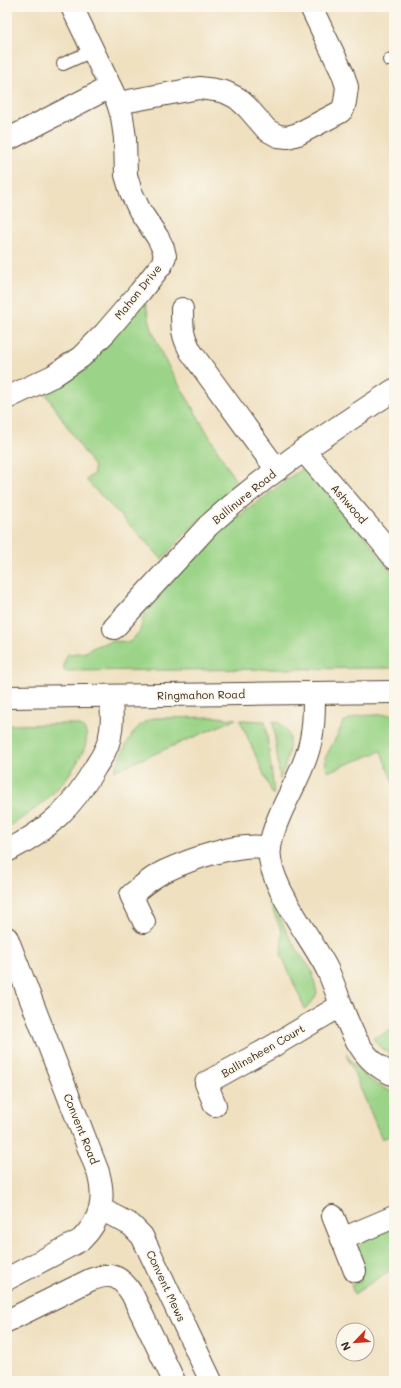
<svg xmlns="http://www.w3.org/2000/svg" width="401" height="1388" font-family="Mali,sans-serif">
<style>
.green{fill:#9bd488;stroke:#6b7f53}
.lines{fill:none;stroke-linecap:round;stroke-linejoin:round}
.service-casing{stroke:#564536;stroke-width:14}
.minor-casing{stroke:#564536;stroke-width:24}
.tertiary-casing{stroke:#564536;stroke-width:24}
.service{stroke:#fff;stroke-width:12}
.minor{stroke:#fff;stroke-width:22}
.tertiary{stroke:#fff;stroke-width:22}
.labels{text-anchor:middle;stroke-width:3.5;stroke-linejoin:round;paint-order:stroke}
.street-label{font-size:11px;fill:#3b2a1e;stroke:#fbf7ec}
</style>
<rect width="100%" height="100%" fill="#fbf7ec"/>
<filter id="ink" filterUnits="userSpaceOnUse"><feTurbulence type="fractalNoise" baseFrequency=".025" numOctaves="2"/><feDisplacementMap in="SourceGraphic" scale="8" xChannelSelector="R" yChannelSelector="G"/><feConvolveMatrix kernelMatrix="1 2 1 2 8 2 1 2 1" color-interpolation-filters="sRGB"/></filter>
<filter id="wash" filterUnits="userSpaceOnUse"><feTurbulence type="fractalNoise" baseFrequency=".012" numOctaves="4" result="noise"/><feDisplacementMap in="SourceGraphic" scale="16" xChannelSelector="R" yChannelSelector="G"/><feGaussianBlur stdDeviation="0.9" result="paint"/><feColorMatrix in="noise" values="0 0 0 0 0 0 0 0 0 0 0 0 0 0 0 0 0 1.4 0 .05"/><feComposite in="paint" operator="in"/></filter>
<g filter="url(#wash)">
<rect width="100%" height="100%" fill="#efe0c0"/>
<!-- green -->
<g class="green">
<polygon points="144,302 146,306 152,330 163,357 235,480 238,488 194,524 162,559 86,480 94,473 94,467 44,391"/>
<polygon points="301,469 308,472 368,540 394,575 394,668 64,671 64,662 68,654 86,652 96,646 112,641 130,642 140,631 145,610 211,538"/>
<polygon points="394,714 394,786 381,751 327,772 325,758 339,732 343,722 357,716"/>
<path d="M215 717 236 719 114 771C123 753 132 723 154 718Z"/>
<polygon points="240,720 265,721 274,791 273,795"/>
<path d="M273 721C301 728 286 762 280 780Z"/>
<path d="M61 724C67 724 77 723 82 727 98 739 68 777 58 788 44 804 25 816 7 828V725Z"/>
<polygon points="256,872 278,913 287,933 300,954 312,971 317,993 313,1001 305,1009 281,954 282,932"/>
<polygon points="394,1029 394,1057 379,1046 373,1038"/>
<path d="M346 1054C361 1076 371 1082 394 1093V1134L382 1139Z"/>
<polygon points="394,1226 394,1268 354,1294 351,1285 361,1281 358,1254 358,1248 361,1244 365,1240"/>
</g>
</g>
<g filter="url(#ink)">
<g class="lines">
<!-- service casing -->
<g class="service-casing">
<g id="service">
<polyline points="389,60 394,58"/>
<polyline points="63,64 92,51"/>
</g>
</g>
<!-- minor casing -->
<g class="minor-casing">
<g id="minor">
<polyline points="118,103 199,88 215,90 225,92 237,98 247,107 267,130 278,136 288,137 298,134 340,112 343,109 345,102 347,87 343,74 311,7"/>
<polyline points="7,140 110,87"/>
<path d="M182 309C182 328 182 335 191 352L277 470"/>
<polyline points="7,398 53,376 81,357 105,333 140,292 162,264 165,256 163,248 158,238 140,211 131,192 126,175 125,138 122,117 118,103 72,7"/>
<polyline points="303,450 381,541 394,558"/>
<path d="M114 628 208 526C265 474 330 432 394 390"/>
<path d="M314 694C314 713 314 732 308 751 299 783 276 812 270 846 264 881 313 939 328 971 339 995 345 1023 360 1046 368 1059 380 1069 394 1075"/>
<path d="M7 851C48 830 73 807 96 766 103 756 110 742 111 730 113 719 111 707 111 696"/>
<path d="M144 922 131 895C141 887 151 878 163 872 191 859 240 841 270 848"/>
<path d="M7 938 98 1172C106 1200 101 1220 81 1240L7 1279"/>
<polyline points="215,1105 206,1083 273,1046 340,1006"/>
<polyline points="101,1209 131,1225 142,1236 211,1381"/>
<polyline points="333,1216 355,1271"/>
<polyline points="342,1239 394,1217"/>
<path d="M7 1321 90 1280C111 1272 120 1275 132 1294L174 1381"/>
</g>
</g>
<!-- tertiary casing -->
<g class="tertiary-casing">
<polyline id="tertiary" points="7,697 394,692"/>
</g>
<!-- service -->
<use href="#service" class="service"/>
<!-- minor -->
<use href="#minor" class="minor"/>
<!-- tertiary -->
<use href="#tertiary" class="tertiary"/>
</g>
</g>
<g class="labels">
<!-- street labels -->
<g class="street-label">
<text transform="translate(138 292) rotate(-51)" y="4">Mahon Drive</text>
<text transform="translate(244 497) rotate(-39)" y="4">Ballinure Road</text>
<text transform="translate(349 504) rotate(49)" y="4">Ashwood</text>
<text transform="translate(201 695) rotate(-1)" y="4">Ringmahon Road</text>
<text transform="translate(263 1051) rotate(-30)" y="4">Ballinsheen Court</text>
<text transform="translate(81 1129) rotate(68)" y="4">Convent Road</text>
<text transform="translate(166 1286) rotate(65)" y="4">Convent Mews</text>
</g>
</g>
<!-- margin -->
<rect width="401" height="1388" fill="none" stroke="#fbf7ec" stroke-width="24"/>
<!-- north arrow -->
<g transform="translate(355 1342) rotate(245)"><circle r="19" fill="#fbf7ec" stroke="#aea59a"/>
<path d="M0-3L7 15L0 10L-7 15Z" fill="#c8321e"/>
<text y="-6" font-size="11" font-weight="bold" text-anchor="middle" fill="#3b2a1e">N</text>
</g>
</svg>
